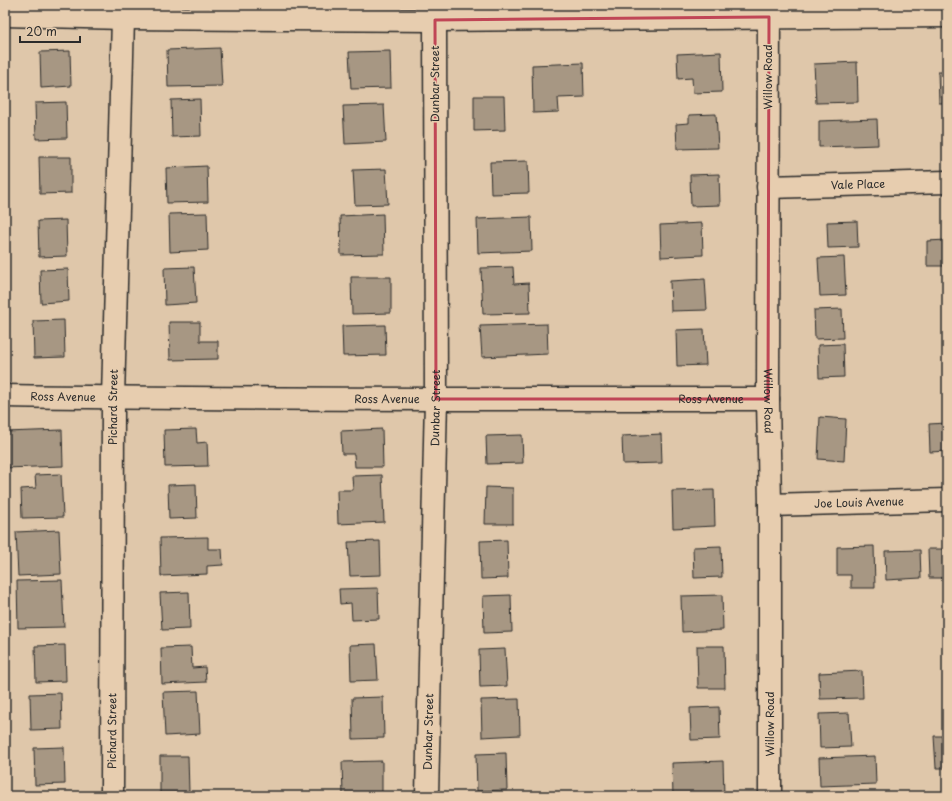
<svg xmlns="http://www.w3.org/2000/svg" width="952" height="801" font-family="'Playpen Sans',sans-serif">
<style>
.building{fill:#a79783;stroke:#2b2b2b}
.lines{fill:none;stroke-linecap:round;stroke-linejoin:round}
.minor-casing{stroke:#2b2b2b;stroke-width:25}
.minor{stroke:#e7cdaf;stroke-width:22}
.marked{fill:none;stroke:#c04656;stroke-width:3;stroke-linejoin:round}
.labels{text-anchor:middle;stroke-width:3;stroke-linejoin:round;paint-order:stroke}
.street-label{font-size:11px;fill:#2b2b2b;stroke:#e7cdaf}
</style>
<rect width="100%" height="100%" fill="#dfc7aa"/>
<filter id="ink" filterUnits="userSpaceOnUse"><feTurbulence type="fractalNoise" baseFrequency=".025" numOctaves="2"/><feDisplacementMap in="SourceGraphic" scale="8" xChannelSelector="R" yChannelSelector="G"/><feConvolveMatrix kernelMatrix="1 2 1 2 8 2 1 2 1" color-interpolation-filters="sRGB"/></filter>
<g filter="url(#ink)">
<!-- building -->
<g class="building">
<polygon points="220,48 222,86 168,87 167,50"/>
<polygon points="70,51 71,86 41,88 40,52"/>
<polygon points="390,51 391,88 351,89 349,52"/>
<polygon points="721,52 722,92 693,93 692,78 678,79 677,54"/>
<polygon points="857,62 858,102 816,103 814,64"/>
<polygon points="583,63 584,97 558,98 559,112 533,113 532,65"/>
<polygon points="938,72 947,72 947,103 939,103"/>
<polygon points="474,96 504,96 505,130 474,131"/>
<polygon points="200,99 201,136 172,137 171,100"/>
<polygon points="66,102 67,138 36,139 35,103"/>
<polygon points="384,105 386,142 345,144 343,106"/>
<polygon points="716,114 718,148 677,149 676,124 689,123 689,115"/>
<polygon points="877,119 878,145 819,147 819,121"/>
<polygon points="39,157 71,157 71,193 40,194"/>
<polygon points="528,161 529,193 491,194 490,162"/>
<polygon points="207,166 208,202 167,203 166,168"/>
<polygon points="386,169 388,204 355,205 353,170"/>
<polygon points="719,174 720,205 691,206 690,175"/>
<polygon points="207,213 208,250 170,252 169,214"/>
<polygon points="383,214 384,254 341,255 340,216"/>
<polygon points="531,217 532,251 478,253 477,219"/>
<polygon points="66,220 67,256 39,257 38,221"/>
<polygon points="857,221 858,247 828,248 827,222"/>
<polygon points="702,223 703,255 661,257 660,225"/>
<polygon points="947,240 947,266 927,266 927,241"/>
<polygon points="844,257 846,295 820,296 818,258"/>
<polygon points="194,267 196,303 165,305 164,268"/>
<polygon points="513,267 514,284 529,283 530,313 483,314 481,268"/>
<polygon points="68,269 69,301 41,303 40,270"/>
<polygon points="351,277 391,277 391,313 352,314"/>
<polygon points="705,279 707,310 671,311 670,281"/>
<polygon points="842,309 843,338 815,339 814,310"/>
<polygon points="64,320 65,357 34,358 33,321"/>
<polygon points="169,322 200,322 200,341 218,341 218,359 170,360"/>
<polygon points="547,324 548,354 482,357 480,326"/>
<polygon points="385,325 386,355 343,356 342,326"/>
<polygon points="704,329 706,365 677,366 676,330"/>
<polygon points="843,344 844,377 819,378 818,345"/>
<polygon points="820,417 846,419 844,461 818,459"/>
<polygon points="947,423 947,451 930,452 929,424"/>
<polygon points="196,429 197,443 207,442 208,466 165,467 164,430"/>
<polygon points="382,429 383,467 355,467 354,454 342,454 341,431"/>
<polygon points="62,430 63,466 5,468 5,432"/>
<polygon points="661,434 662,463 623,464 622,436"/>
<polygon points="522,435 523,463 487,464 486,436"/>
<polygon points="61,474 63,517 22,518 21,489 36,488 35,475"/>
<polygon points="382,475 384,522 338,524 337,490 353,490 352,476"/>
<polygon points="196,484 197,518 169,519 168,485"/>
<polygon points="486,487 513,488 513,524 485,524"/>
<polygon points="714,490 715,526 673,528 672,491"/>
<polygon points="59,530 61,574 18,576 16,532"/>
<polygon points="208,537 208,549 222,549 223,565 207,566 207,574 161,576 160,538"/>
<polygon points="507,540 508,578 481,579 480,541"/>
<polygon points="380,541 381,575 350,576 348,542"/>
<polygon points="721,546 722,577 694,578 693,547"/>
<polygon points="874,546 875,588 851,588 851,575 837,575 837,547"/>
<polygon points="928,549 947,549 947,578 929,578"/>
<polygon points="920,550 921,578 886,580 885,551"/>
<polygon points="62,580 64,627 18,628 17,581"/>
<polygon points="378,588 379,619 352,620 351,603 340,604 339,589"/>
<polygon points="189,592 190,629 162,630 160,593"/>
<polygon points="511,595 512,632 484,633 483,596"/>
<polygon points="722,595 723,630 682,632 681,596"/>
<polygon points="376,644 378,680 351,681 350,645"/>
<polygon points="65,645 66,681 36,682 35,646"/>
<polygon points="697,646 724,646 725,688 698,688"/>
<polygon points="191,647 192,668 205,667 206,682 162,684 161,648"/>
<polygon points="505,649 507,686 480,687 479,650"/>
<polygon points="862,671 863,698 820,699 819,673"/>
<polygon points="198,691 200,734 165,736 163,692"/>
<polygon points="61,693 62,729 31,730 30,694"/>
<polygon points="383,697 384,738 353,739 352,698"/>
<polygon points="519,699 520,735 482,737 481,700"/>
<polygon points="719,707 720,739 691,740 690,708"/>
<polygon points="849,713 851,747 820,748 819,714"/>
<polygon points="934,736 947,736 947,768 936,768"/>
<polygon points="64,747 65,784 35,785 34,748"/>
<polygon points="506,753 507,790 477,791 476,754"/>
<polygon points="160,756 188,756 189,792 160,793"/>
<polygon points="875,756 876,784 820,786 819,758"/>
<polygon points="382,761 382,796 343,796 342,762"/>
<polygon points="723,761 724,795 673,796 672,763"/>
</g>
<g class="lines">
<!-- minor casing -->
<g class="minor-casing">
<g id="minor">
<path id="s1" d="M769 5 768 399 770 505V796"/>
<polyline points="5,15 123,18 435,20 947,16"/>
<path id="s2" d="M768 187 947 182"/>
<path id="s3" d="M5 396C259 400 514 399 768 399"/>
<path id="s4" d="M770 505 947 500"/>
<path id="s5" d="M112 796 113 398 123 18"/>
<path id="s6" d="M427 796 436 399 435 20"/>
</g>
</g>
<!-- minor -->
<use href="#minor" class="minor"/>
</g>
</g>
<!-- marked area -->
<path class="marked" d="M769 17 768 399H436L435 20Z"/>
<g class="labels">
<!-- street labels -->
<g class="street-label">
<text transform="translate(768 77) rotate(-90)" y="4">Willow Road</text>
<text transform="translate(435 84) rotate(-90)" y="4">Dunbar Street</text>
<text dy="4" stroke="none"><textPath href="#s2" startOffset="90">Vale Place</textPath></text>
<text dy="4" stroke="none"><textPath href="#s3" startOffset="58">Ross Avenue</textPath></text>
<text dy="4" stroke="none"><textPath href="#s3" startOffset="382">Ross Avenue</textPath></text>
<text dy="4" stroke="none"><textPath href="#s3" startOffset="706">Ross Avenue</textPath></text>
<text dy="4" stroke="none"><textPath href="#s1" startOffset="396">Willow Road</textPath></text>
<text dy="4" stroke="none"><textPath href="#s5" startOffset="389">Pichard Street</textPath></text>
<text dy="4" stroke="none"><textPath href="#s6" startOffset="388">Dunbar Street</textPath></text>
<text dy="4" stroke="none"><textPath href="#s4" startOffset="89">Joe Louis Avenue</textPath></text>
<text transform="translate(770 724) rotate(-90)" y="4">Willow Road</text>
<text dy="4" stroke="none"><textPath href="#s5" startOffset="65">Pichard Street</textPath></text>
<text dy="4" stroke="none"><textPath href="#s6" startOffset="64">Dunbar Street</textPath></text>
</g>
</g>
<!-- margin -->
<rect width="952" height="801" fill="none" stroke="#e7cdaf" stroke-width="20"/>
<rect x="10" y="10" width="932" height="781" fill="none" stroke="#2b2b2b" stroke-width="1.5" filter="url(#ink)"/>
<!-- scale -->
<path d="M20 36v6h60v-6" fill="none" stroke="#2b2b2b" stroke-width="2"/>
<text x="26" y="36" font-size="12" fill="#2b2b2b" stroke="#e7cdaf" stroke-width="3" paint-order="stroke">20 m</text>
</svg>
